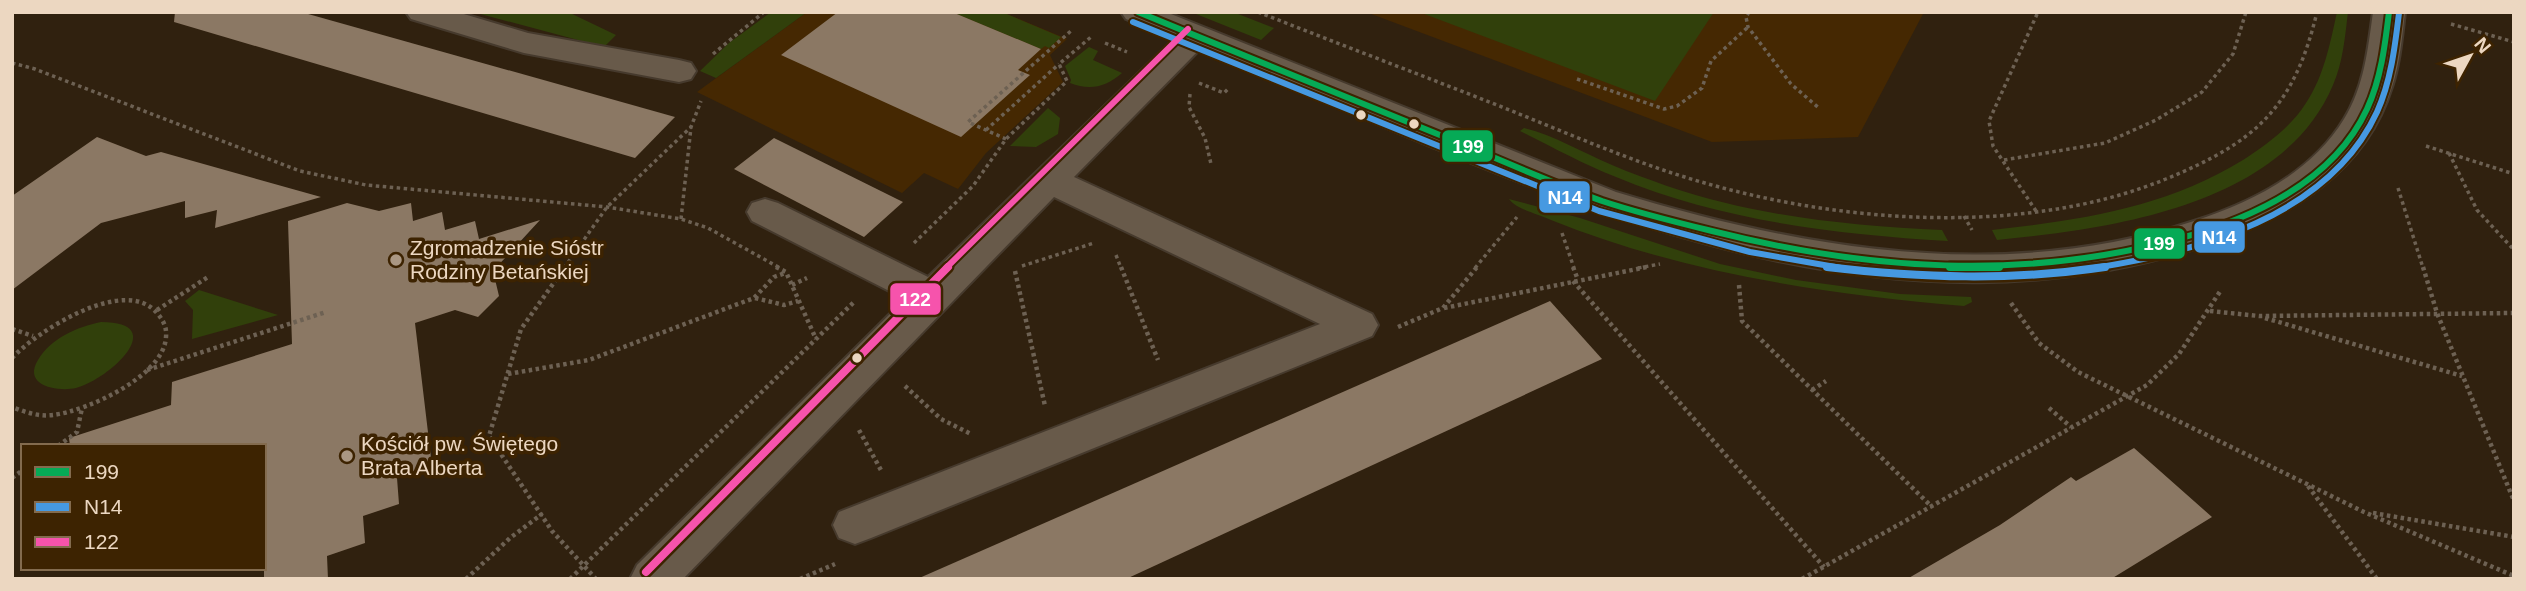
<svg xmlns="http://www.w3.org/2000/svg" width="2526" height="591" font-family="Arial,sans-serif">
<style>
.built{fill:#452802}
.green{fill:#31400b}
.building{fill:#8b7864}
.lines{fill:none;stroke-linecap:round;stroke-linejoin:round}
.minor-casing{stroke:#463a2d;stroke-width:4}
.path-far1{stroke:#6d6153;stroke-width:3.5;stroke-dasharray:3.5 3.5;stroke-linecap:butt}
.path{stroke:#6d6153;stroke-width:4.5;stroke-dasharray:3.5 3.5;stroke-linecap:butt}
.minor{fill:#685a4a;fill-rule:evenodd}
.bus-1-far1-casing{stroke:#3d2301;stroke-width:10}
.bus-1-casing{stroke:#3d2301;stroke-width:13}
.bus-2-far1-casing{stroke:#3d2301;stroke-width:10}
.bus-2-casing{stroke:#3d2301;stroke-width:13}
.bus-3-far1-casing{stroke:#3d2301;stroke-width:10}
.bus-3-casing{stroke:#3d2301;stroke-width:13}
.bus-1-far1{stroke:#06aa56;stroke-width:6}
.bus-1{stroke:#06aa56;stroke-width:8}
.bus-2-far1{stroke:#4699e1;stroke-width:6}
.bus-2{stroke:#4699e1;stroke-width:8}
.bus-3-far1{stroke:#f653ac;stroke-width:6}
.bus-3{stroke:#f653ac;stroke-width:8}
.bus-dot{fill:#ecd7c1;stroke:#3d2301;stroke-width:2.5}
.poi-dot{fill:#aa9783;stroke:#3d2301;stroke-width:2.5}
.labels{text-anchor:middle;stroke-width:7;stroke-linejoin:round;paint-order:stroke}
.poi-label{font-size:21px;fill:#ecd7c1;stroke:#3d2301;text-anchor:start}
.line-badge{stroke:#3d2301;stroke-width:2.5}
.badge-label{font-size:19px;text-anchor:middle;font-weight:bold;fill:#fff}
</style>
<rect width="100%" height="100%" fill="#30210f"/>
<!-- built -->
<g class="built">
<polygon points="807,12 1002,12 1067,39 1050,55 1063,82 986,153 958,189 924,173 902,193 697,92"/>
<polygon points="1366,12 1924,12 1858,137 1712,142"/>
</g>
<!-- green -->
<g class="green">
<polygon points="473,12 568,12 616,35 604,47"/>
<polygon points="771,12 807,12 716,78 700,71 729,43"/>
<polygon points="952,12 1002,12 1061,37 1049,48 1045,46 1041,49"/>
<polygon points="1191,12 1233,12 1274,28 1261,40"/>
<polygon points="1419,12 1714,12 1655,101"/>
<path d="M2337 12H2348C2345 37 2343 62 2333 85 2282 206 2111 229 1997 240L1992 230C2081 220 2165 208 2243 160 2266 145 2291 127 2306 103 2324 76 2330 44 2337 12Z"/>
<path d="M1089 47 1098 51 1093 60 1122 73C1106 87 1090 91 1070 83L1071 80 1065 66Z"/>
<polygon points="1048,108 1060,118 1058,134 1036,147 1010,146"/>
<path d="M1524 128C1556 136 1581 152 1612 165 1630 173 1649 179 1667 186 1755 216 1849 226 1942 230L1948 241C1835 234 1722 221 1616 177 1583 164 1552 147 1520 131Z"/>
<path d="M1509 199 1580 218 1720 264 1796 280 1900 294 1971 297 1972 302 1964 306C1824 294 1683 273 1551 220 1539 214 1517 210 1509 199Z"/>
<polygon points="199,290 278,315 192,339 193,310 185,301"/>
<path d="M101 322C171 322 110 379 76 388 58 392 22 386 38 360 51 338 77 327 101 322Z"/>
</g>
<!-- building -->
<g class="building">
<polygon points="175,12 301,12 675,117 635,158 174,22"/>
<polygon points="838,12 952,12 1041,49 1018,70 1030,75 961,137 781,55"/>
<polygon points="97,137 146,156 161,152 321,197 215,228 217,210 185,218 185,201 101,223 12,290 12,196"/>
<polygon points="774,138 903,202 864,237 734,169"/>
<polygon points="347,203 379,211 411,203 413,221 442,212 445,230 475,221 479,239 540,220 493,271 499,296 478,317 455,310 415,323 432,466 397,478 399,504 363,516 365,543 327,556 328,579 264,579 264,446 70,446 69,438 171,405 172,382 292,344 288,221"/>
<polygon points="1550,301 1602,359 1126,579 917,579"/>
<polygon points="2134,448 2212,517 2111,579 1907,579 2000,525 2071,477 2076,481"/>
</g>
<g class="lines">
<!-- minor casing -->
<g class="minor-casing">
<g id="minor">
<polygon points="406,12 457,12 528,33 679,60 691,63 696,71 691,79 679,82 524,53 411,19"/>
<path d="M1121 12H1166L1616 192C1803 249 2003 284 2194 221 2251 203 2312 172 2344 119 2364 87 2368 49 2373 12H2405C2402 37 2400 63 2392 87 2366 172 2289 217 2210 244 1858 362 1520 181 1200 49L1074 177 1372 314 1378 325 1372 336 871 538 855 544 839 538 833 525 839 512 1320 324 1054 197 683 579H630L637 565 905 299 752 221 747 212 752 203 765 199 778 203 928 277 1174 39 1126 19Z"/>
</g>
</g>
<!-- path-far1 -->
<g class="path-far1">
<path d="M1258 12C1339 44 1421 75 1502 107 1557 129 1612 153 1669 172 1820 222 2016 240 2166 179 2256 142 2294 108 2317 12"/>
<polyline points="1749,12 1746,17 1748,27 1791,84 1820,109"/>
<polyline points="2451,24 2514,42"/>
<polyline points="1105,43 1127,52"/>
<polyline points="713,54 764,12"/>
<polyline points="12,63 35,69 300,171 366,185 607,207 681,219 708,228 780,268"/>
<polyline points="1577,79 1664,109 1677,106 1702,88 1711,61 1748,27"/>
<polyline points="1199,83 1224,93 1228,89"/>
<polyline points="1190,94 1189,107 1205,138 1211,164"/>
<polyline points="986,130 1059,64"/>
<polyline points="1006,139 968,122 1072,30"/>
<polyline points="2426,146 2514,174"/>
<polyline points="2449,153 2477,210 2514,250"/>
<polyline points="2004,160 2105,143 2156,120 2202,92 2233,54 2246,12"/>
<polyline points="2398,188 2423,268"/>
<polyline points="2036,211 1993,146 1989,121 2038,12"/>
<polyline points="1964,216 1972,230"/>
<polyline points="681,219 691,127 701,101"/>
<polyline points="1562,233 1574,268"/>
<polyline points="914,243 973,186 1006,139 1067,81 1059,64 1091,37"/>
<polyline points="1116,255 1121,268"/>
<polyline points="1022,266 1094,243"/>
<polyline points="564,268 607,207 691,127"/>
<polyline points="1475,268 1517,217"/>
<polyline points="1638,268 1660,264"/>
</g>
<!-- path -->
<g class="path">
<polyline points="565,267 521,329 489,436 552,531 596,579"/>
<polyline points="776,267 786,272 816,339"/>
<polyline points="1121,267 1158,360"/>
<polyline points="1573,267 1578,280"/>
<polyline points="2423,267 2437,313 2514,501"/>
<polyline points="1015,271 1045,406"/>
<polyline points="1573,281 1824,567"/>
<polyline points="792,285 807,278"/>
<polyline points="1739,285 1742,321 1932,507"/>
<polyline points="755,298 784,305 798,301"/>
<polyline points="2011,303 2039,343 2078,372 2364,512 2514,576"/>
<polyline points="1444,308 1647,267"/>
<polyline points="157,310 208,277"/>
<polyline points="2210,311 2259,316 2514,313"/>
<polyline points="2265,318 2462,376"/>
<polyline points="1398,327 1443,308 1477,267"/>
<polyline points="12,329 33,336"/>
<path d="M12 358C37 331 125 275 157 313 163 320 167 327 166 337 164 376 87 411 53 415 39 417 25 412 12 407"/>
<polyline points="147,370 326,312"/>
<polyline points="508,374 589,360 754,298 774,277 785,273"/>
<polyline points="905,386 941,419 971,434"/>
<polyline points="1812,390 1826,381"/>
<polyline points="2049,408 2071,427"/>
<polyline points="859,430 882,472"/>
<polyline points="58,446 77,432 82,408"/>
<polyline points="12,478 23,470"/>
<polyline points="2308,486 2377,579"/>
<polyline points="2373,513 2514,537"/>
<polyline points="466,579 510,538 542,514"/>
<polyline points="570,579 855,301"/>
<polyline points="800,579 835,564"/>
<polyline points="1802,579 2147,385 2179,354 2221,290"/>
</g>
<!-- minor -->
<use href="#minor" class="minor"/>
<!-- bus-1-far1 casing -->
<g class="bus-1-far1-casing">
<path id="bus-1-far1" d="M1138 12C1235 52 1332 91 1430 131 1487 154 1544 180 1602 201 1638 213 1675 222 1712 231 1867 270 2023 281 2178 239 2251 219 2333 183 2367 109 2381 79 2385 45 2389 12"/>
</g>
<!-- bus-1 casing -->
<g class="bus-1-casing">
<polyline id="bus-1" points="1950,267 1999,267"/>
</g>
<!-- bus-2-far1 casing -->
<g class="bus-2-far1-casing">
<g id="bus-2-far1">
<polyline points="1133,22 1599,211 1750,252 1841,268"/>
<path d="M2094 268C2198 252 2329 216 2377 112 2391 81 2395 46 2399 13"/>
</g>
</g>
<!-- bus-2 casing -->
<g class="bus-2-casing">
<path id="bus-2" d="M1827 267C1921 278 2011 281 2105 267"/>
</g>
<!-- bus-3-far1 casing -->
<g class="bus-3-far1-casing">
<polyline id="bus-3-far1" points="946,268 1188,29"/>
</g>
<!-- bus-3 casing -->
<g class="bus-3-casing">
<polyline id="bus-3" points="646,572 948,267"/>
</g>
<!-- bus-1-far1 -->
<use href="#bus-1-far1" class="bus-1-far1"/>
<!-- bus-1 -->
<use href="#bus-1" class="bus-1"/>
<!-- bus-2-far1 -->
<use href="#bus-2-far1" class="bus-2-far1"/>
<!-- bus-2 -->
<use href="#bus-2" class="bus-2"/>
<!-- bus-3-far1 -->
<use href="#bus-3-far1" class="bus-3-far1"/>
<!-- bus-3 -->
<use href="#bus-3" class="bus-3"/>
</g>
<!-- markers -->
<g class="bus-dot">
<circle cx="1361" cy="115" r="6"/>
<circle cx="1414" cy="124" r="6"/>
<circle cx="857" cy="358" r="6"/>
</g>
<g class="poi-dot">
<circle cx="396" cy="260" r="7"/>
<circle cx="347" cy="456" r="7"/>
</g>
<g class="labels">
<!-- poi labels -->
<g class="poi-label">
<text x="410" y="255">Zgromadzenie Sióstr<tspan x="410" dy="24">Rodziny Betańskiej</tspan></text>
<text x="361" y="451">Kościół pw. Świętego<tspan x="361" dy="24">Brata Alberta</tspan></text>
</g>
</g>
<g class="line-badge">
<rect x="1441" y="129" width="53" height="34" rx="7" fill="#06aa56"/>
<rect x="1538" y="180" width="53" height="34" rx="7" fill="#4699e1"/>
<rect x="2193" y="220" width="53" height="34" rx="7" fill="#4699e1"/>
<rect x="2133" y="227" width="53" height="33" rx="7" fill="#06aa56"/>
<rect x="889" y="282" width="53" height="34" rx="7" fill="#f653ac"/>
</g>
<g class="badge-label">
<text x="1468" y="153">199</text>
<text x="1565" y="204">N14</text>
<text x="2219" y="244">N14</text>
<text x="2159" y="250">199</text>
<text x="915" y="306">122</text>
</g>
<!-- border -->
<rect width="2526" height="591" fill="none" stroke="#ecd7c1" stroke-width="28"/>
<!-- legend -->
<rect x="21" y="444" width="245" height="126" fill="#3d2301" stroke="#836b4e" stroke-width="2"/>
<rect x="35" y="467" width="35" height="10" fill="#06aa56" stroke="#836b4e" stroke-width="2"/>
<text x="84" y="479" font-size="21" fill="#ecd7c1">199</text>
<rect x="35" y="502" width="35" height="10" fill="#4699e1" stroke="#836b4e" stroke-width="2"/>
<text x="84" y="514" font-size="21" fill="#ecd7c1">N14</text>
<rect x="35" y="537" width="35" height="10" fill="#f653ac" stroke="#836b4e" stroke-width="2"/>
<text x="84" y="549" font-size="21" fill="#ecd7c1">122</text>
<!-- north arrow -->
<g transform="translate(2470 56) rotate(50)" stroke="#3d2301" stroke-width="5" paint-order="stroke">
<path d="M0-5L12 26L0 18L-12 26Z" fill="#ecd7c1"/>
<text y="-10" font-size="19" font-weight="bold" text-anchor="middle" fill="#ecd7c1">N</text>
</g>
</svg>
